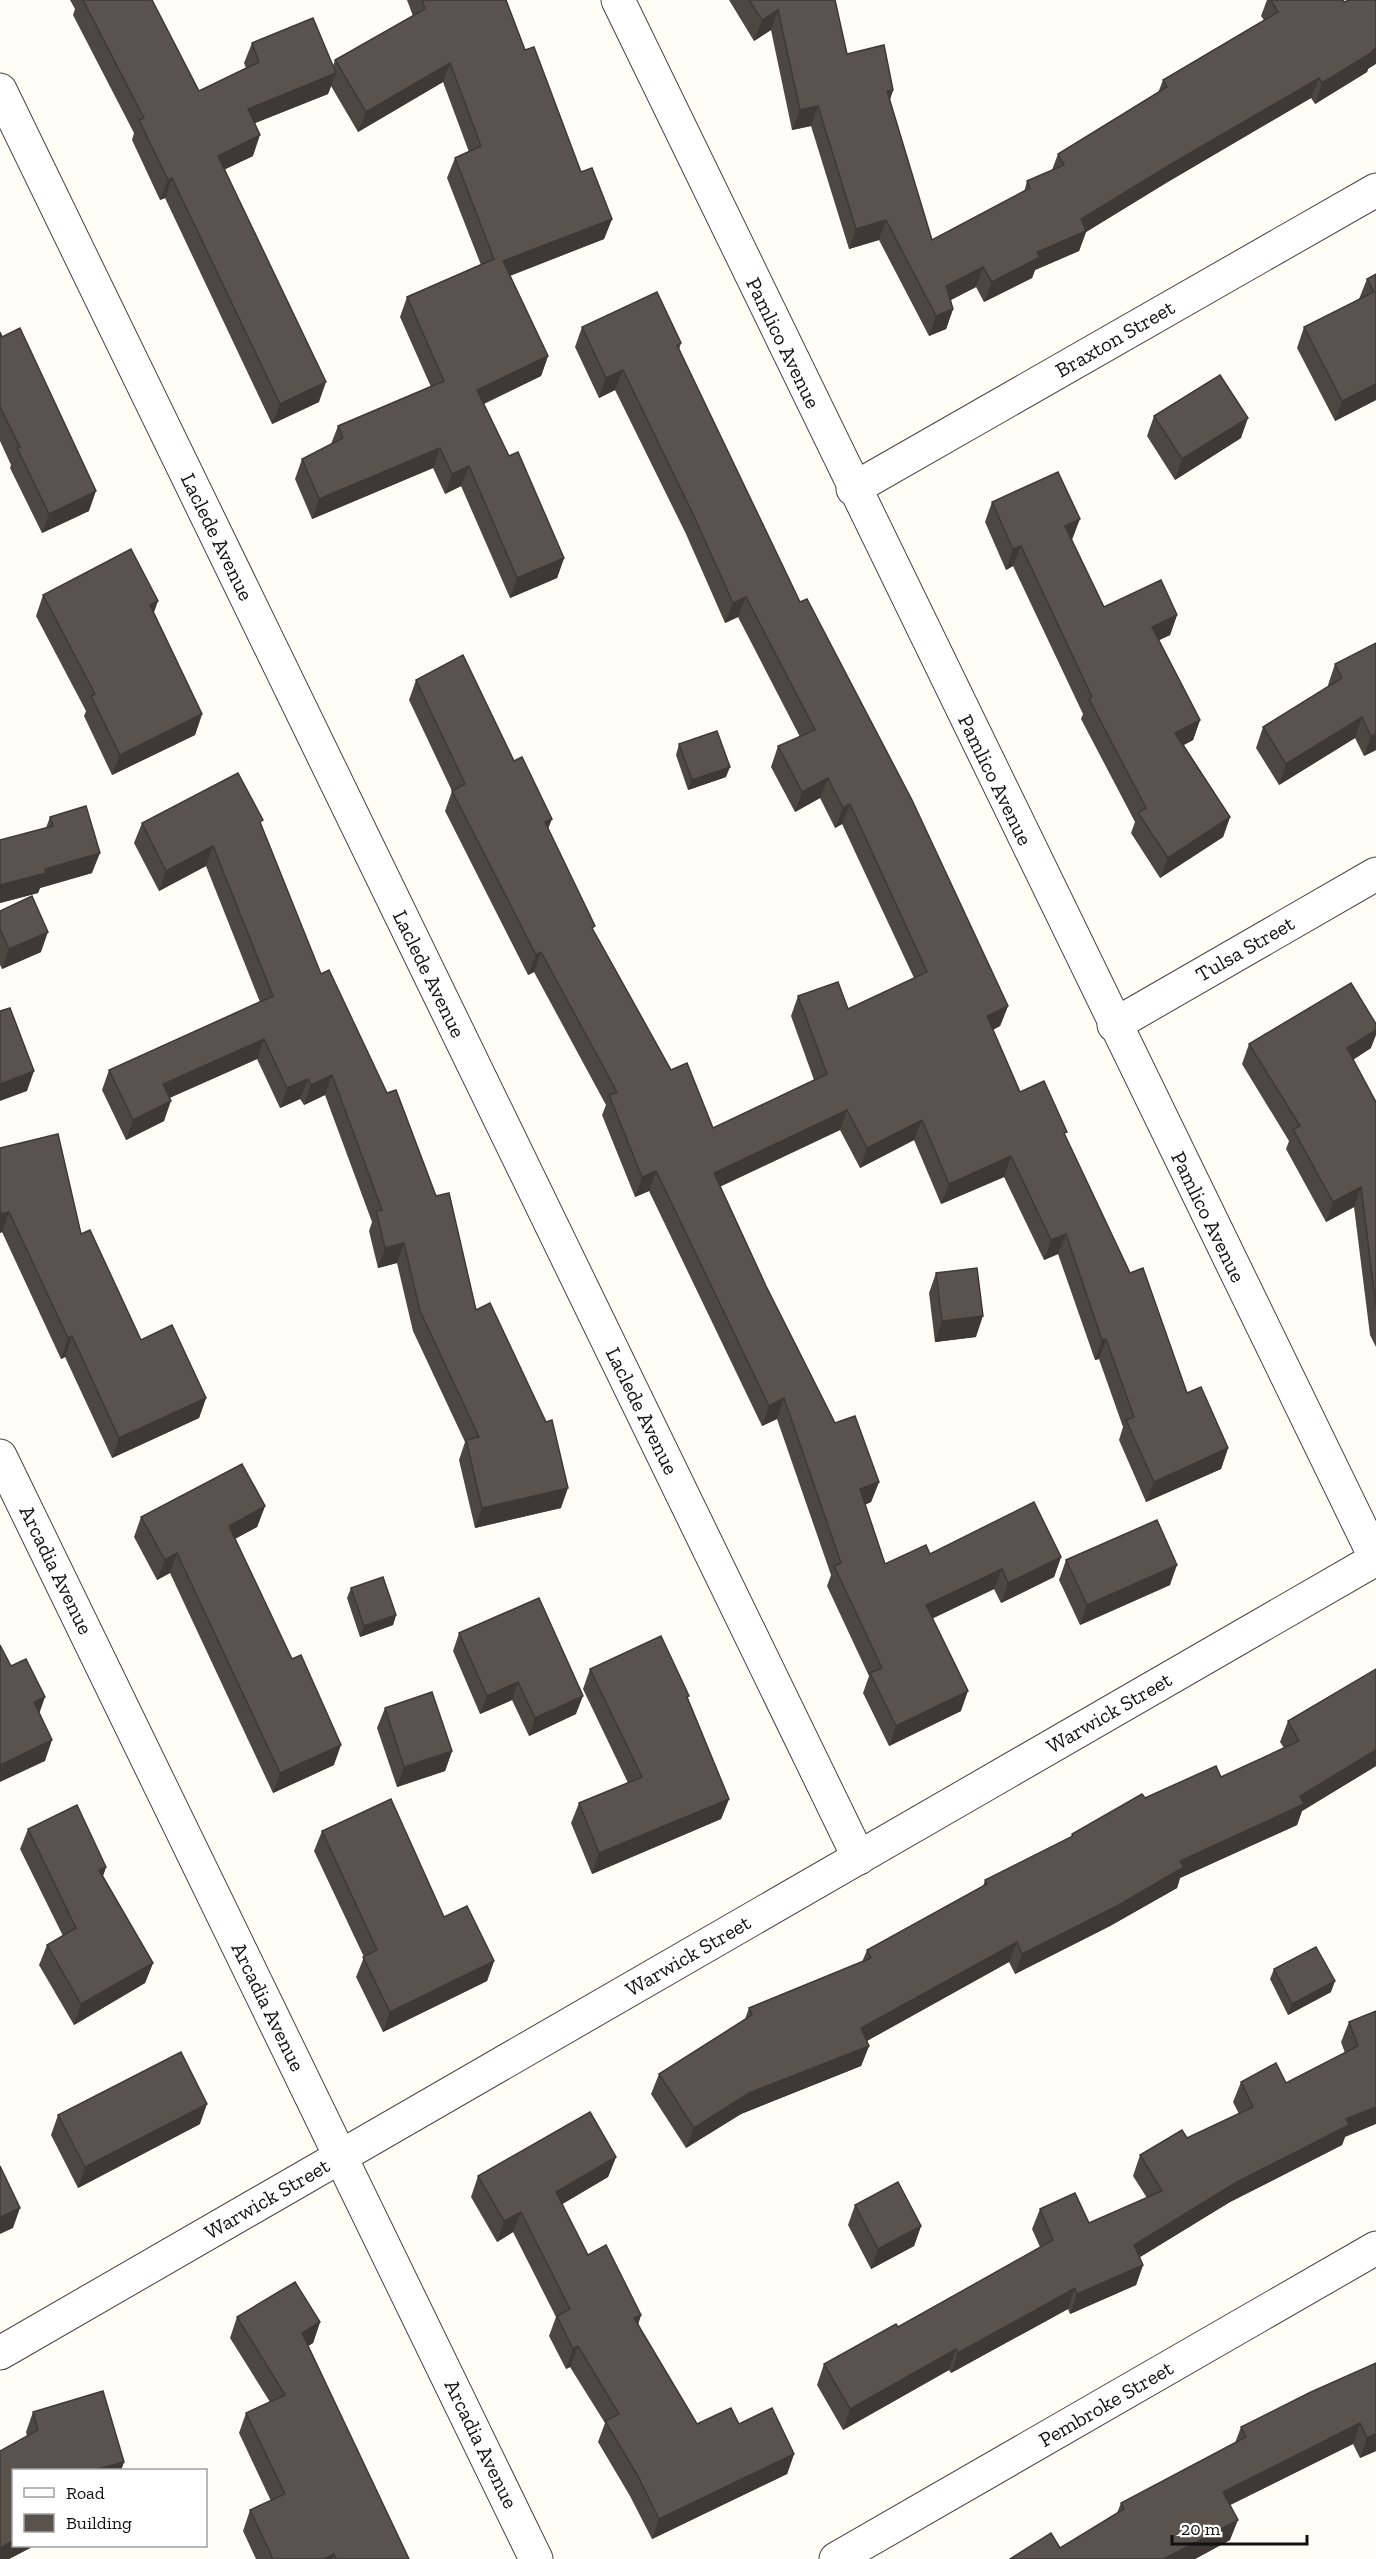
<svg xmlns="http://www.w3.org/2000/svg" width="1376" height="2559" font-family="'Zilla Slab',serif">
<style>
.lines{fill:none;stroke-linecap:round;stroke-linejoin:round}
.minor-casing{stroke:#444;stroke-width:35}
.minor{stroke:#fff;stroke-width:33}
.wall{fill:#4d4742}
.shaded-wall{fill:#3f3936}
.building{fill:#5a524d;stroke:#3f3936;stroke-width:1.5}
.labels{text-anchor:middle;stroke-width:6;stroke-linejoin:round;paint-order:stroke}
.street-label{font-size:21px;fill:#111;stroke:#fff}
</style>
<rect width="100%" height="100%" fill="#fffdf5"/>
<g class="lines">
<!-- minor casing -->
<g class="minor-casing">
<g id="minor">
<polyline points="618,0 1376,1559"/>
<polyline points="0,90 859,1858"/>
<polyline points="853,489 1376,190"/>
<polyline points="1114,1025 1376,874"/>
<polyline points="0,1456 536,2559"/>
<polyline points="0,2353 1376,1559"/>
<polyline points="836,2559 1376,2248"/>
</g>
</g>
<!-- minor -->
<use href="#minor" class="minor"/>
</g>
<!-- wall -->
<g class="wall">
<polygon points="70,0 152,0 199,91 246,68 244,63 252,43 333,66 335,60 413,16 407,0 506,0 525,50 581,172 612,219 604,239 510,276 548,356 541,376 484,404 509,456 564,558 557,578 510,598 461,486 445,494 433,468 312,519 295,479 302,459 331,444 338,426 431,387 400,317 407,297 481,265 447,178 455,158 469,152 443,82 358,132 331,86 328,94 255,123 253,156 225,169 319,402 272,424 165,198 160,200 132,140 134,133 73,15 75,9"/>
<polygon points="729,0 835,0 847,54 893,90 890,100 932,240 1024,192 1027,181 1052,170 1058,154 1158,93 1163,80 1264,20 1261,16 1267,0 1343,0 1368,69 1367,72 1315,104 1311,98 1166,183 1086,232 1079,251 1035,270 1032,278 984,302 976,287 951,300 953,309 946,329 929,336 879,240 849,249 811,126 792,130 771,30 754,41"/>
<polygon points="1376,274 1376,400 1335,421 1297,348 1304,327 1359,299 1367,279"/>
<polygon points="582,327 681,343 679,350 800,602 1008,1006 1000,1026 993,1030 1020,1092 1065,1136 1187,1393 1228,1448 1221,1469 1146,1502 1119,1440 1123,1427 1099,1359 1095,1360 1058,1254 1044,1260 1004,1177 941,1204 914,1140 860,1168 840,1130 720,1186 766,1286 835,1423 879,1482 871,1502 865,1505 885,1564 930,1554 1061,1557 1054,1577 1001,1603 994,1589 933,1618 961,1711 889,1746 863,1693 869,1676 827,1586 831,1575 777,1419 762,1426 649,1191 635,1197 602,1115 606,1105 534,972 528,975 445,811 452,791 409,700 416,680 514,761 548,828 594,931 671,1070 713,1128 814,1080 791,1016 798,996 848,1009 914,978 842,824 835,828 820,798 795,812 771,767 778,746 800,737 738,617 725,623 686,534 615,390 599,398 575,347"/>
<polygon points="0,332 89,511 42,533 10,468 11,465 0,441"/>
<polygon points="1154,416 1241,438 1175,480 1147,436"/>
<polygon points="992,502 1072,540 1104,607 1177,615 1170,635 1159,640 1200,720 1193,740 1184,745 1230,817 1223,837 1160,878 1131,833 1135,822 1081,719 1083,714 1013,566 1006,570 985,522"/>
<polygon points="43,595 154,613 202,714 195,735 112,775 84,716 86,711 36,616"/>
<polygon points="1376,643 1376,750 1364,756 1355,738 1279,785 1256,748 1263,727 1329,687 1328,685 1335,664"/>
<polygon points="679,744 726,777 688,790 676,755"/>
<polygon points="50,817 92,873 40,888 38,893 0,903 0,840 46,828"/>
<polygon points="142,823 261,825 321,974 476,1310 561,1508 475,1528 459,1460 465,1442 413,1331 397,1263 378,1268 369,1231 372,1222 325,1095 304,1105 300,1099 280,1108 257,1059 169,1098 164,1121 126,1140 102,1090 109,1070 260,1002 206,866 159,891 134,843"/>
<polygon points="0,911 41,952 2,969 0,965"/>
<polygon points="1249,1044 1371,1048 1353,1060 1376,1102 1376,1347 1370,1335 1354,1207 1326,1222 1286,1149 1289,1141 1242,1064"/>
<polygon points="0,1148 81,1234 141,1340 206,1398 199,1418 112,1458 65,1357 61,1359 2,1232 0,1233"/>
<polygon points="936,1273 976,1337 935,1342 929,1293"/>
<polygon points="265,1506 257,1527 235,1539 334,1765 273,1793 170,1573 157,1580 134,1537 141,1517"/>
<polygon points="1066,1560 1170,1585 1080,1625 1059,1580"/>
<polygon points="351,1588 396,1615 393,1625 360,1637 347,1598"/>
<polygon points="459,1633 576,1714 529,1736 512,1700 480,1714 453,1651"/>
<polygon points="590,1669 688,1699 729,1799 721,1819 592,1874 571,1823 579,1803 628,1783 583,1689"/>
<polygon points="1376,1669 1376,1766 1302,1811 1297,1825 1180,1878 1177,1888 1110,1926 1015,1974 1009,1962 867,2041 869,2046 861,2066 741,2114 686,2148 651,2094 659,2074 745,2019 749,2008 862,1962 867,1950 983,1886 985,1880 1071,1837 1072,1834 1145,1798 1221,1777 1284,1748 1280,1742 1288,1721"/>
<polygon points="385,1708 452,1751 445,1771 397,1787 377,1728"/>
<polygon points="28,1829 106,1867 103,1876 153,1963 145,1983 74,2025 39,1965 47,1945 63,1936 20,1849"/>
<polygon points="322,1831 444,1917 494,1961 487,1981 383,2032 356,1977 364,1957 314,1851"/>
<polygon points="1274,1969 1331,1992 1288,2015 1270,1979"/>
<polygon points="1376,2011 1345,2137 1342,2145 1230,2202 1140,2257 1143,2265 1136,2285 1070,2314 1068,2309 951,2373 949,2370 843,2430 817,2385 824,2364 898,2327 1040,2247 1032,2229 1040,2209 1089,2223 1147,2198 1133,2176 1140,2155 1187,2138 1239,2114 1233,2102 1241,2082 1286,2083 1345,2053 1341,2042 1349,2022"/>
<polygon points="58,2115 200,2124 78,2188 51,2135"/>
<polygon points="616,2157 608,2177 562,2204 588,2255 641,2315 638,2325 697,2424 739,2424 794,2454 787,2474 652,2539 630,2496 598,2442 605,2423 570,2367 566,2369 549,2336 556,2317 513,2232 497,2242 471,2197 478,2176"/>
<polygon points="855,2205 921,2226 914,2246 871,2269 848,2225"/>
<polygon points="237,2317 320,2322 313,2343 308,2346 409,2559 256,2559 243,2531 250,2510 271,2501 239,2433 246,2413 270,2402 230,2338"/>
<polygon points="1376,2363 1376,2451 1360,2458 1353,2444 1230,2505 1230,2540 1195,2559 1010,2559 1060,2548 1117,2513 1121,2503 1235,2443 1241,2427"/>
<polygon points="103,2391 124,2462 121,2470 14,2470 14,2546 32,2546 32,2547 9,2559 0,2559 0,2451 27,2436 26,2432 33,2412"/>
</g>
<!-- shaded-wall -->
<g class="shaded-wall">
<polygon points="778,10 771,30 754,41 762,20"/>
<polygon points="1376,48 1376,64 1368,69 1367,72 1315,104 1322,83"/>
<polygon points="450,63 443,82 358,132 366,112"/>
<polygon points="336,73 328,94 240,129 248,109"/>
<polygon points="1319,78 1311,98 1166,183 1086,232 1079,251 1035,270 1032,278 984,302 992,282 1037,252 1081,219 1173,163"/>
<polygon points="893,90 886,110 887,91"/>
<polygon points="818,106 811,126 792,130 800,110"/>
<polygon points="260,135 253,156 211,176 218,156"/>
<polygon points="172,178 165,198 160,200 168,180"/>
<polygon points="612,219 604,239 496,281 503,261"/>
<polygon points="886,220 879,240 849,249 856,229"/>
<polygon points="983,267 976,287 939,306 946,286"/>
<polygon points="953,309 946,329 929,336 936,316"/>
<polygon points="548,356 541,376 470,410 477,390"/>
<polygon points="623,370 615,390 599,398 606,378"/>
<polygon points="326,382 319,402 272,424 280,404"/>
<polygon points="1376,384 1376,400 1335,421 1342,401"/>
<polygon points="1248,418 1241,438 1175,480 1182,459"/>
<polygon points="440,448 433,468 312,519 319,499"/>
<polygon points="469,466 461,486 445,494 452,474"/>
<polygon points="96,491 89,511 42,533 49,514"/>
<polygon points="1080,519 1072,540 1058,546 1065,526"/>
<polygon points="1021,546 1013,566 1006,570 1013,549"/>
<polygon points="564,558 557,578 510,598 517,578"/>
<polygon points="746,597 738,617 725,623 733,603"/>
<polygon points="158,601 151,621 150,605"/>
<polygon points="1177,615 1170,635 1145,647 1152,627"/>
<polygon points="202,714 195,735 112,775 120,755"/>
<polygon points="1362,717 1355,738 1279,785 1286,764"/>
<polygon points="1200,720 1193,740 1168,753 1175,733"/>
<polygon points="1376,734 1376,750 1364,756 1371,736"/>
<polygon points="730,767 726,777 688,790 692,780"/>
<polygon points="828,778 820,798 795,812 802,792"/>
<polygon points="850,804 842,824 835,828 843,808"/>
<polygon points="1230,817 1223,837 1160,878 1168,858"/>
<polygon points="552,819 544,839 545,822"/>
<polygon points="213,846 206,866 159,891 166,871"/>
<polygon points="100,853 92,873 40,888 38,893 0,903 0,885 45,869"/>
<polygon points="48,932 41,952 2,969 9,949"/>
<polygon points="541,952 534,972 528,975 536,955"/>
<polygon points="1008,1006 1000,1026 979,1036 987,1016"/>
<polygon points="1376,1030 1376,1035 1371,1048 1339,1068 1347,1048"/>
<polygon points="264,1039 257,1059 156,1104 163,1084"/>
<polygon points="34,1071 27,1091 0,1101 0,1084"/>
<polygon points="332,1075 325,1095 304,1105 311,1085"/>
<polygon points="308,1079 300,1099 280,1108 287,1088"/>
<polygon points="171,1101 164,1121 126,1140 133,1120"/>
<polygon points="847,1110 840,1130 707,1193 714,1173"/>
<polygon points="922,1120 914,1140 860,1168 867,1148"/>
<polygon points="1011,1156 1004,1177 941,1204 949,1184"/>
<polygon points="656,1171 649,1191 635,1197 642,1177"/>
<polygon points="1361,1187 1354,1207 1326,1222 1333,1202"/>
<polygon points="9,1212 2,1232 0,1233 0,1217 1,1214"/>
<polygon points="1066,1234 1058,1254 1044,1260 1051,1240"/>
<polygon points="404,1243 397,1263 378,1268 385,1248"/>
<polygon points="983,1316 976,1337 935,1342 942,1321"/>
<polygon points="72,1336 65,1357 61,1359 68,1338"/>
<polygon points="1106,1339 1099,1359 1095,1360 1102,1340"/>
<polygon points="206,1398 199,1418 112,1458 119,1438"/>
<polygon points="784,1398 777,1419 762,1426 769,1406"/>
<polygon points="1228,1448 1221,1469 1146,1502 1154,1482"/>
<polygon points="879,1482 871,1502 853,1509 860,1489"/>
<polygon points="568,1488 561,1508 475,1528 482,1508"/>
<polygon points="265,1506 257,1527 221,1546 229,1526"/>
<polygon points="177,1553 170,1573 157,1580 165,1560"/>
<polygon points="1061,1557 1054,1577 1001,1603 1008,1583"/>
<polygon points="1177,1565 1170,1585 1080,1625 1087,1605"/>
<polygon points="1002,1569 994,1589 919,1625 926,1605"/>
<polygon points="396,1615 393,1625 360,1637 364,1626"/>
<polygon points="518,1682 512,1700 480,1714 487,1696"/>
<polygon points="968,1691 961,1711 889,1746 896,1726"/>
<polygon points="583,1696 576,1714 529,1736 535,1718"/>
<polygon points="45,1697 38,1717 34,1702"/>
<polygon points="52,1740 45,1761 0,1782 0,1765"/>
<polygon points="341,1745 334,1765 273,1793 280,1773"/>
<polygon points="1376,1750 1376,1766 1302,1811 1297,1825 1180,1878 1177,1888 1110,1926 1015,1974 1022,1954 1180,1861 1300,1796"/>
<polygon points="452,1751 445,1771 397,1787 404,1767"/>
<polygon points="729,1799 721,1819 592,1874 599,1853"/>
<polygon points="106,1867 99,1887 99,1870"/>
<polygon points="1017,1942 1009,1962 854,2048 861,2028"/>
<polygon points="494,1961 487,1981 383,2032 390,2012"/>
<polygon points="153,1963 145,1983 74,2025 81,2004"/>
<polygon points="1335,1981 1331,1992 1288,2015 1292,2004"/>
<polygon points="869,2046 861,2066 741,2114 686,2148 694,2128 749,2093"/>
<polygon points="207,2104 200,2124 78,2188 85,2167"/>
<polygon points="1376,2107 1376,2124 1345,2137 1342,2145 1230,2202 1127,2265 1134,2245 1237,2182 1346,2119"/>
<polygon points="616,2157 608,2177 549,2212 556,2192"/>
<polygon points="20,2208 13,2228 0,2234 0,2217"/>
<polygon points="521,2212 513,2232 497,2242 504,2221"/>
<polygon points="921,2226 914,2246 871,2269 878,2249"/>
<polygon points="1143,2265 1136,2285 1070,2314 1077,2294"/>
<polygon points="1075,2288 1068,2309 951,2373 958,2353"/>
<polygon points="641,2315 634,2335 634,2318"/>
<polygon points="320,2322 313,2343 295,2354 302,2333"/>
<polygon points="578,2346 570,2367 566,2369 573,2349"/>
<polygon points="956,2349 949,2370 843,2430 850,2409"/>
<polygon points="1360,2423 1353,2444 1216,2512 1223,2492"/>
<polygon points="1376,2434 1376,2451 1360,2458 1367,2438"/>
<polygon points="794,2454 787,2474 652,2539 659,2519"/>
<polygon points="124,2462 121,2470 94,2470"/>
<polygon points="1238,2520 1230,2540 1195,2559 1164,2559"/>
<polygon points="14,2540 14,2546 32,2546 32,2547 9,2559 0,2559 0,2548"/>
<polygon points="334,2554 332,2559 324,2559"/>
</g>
<!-- building -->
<g class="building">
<polygon points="83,0 152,0 199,91 259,62 252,43 313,18 336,73 248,109 260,135 218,156 326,382 280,404 172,178 168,180 139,120 144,118"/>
<polygon points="422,0 506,0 525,50 534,47 581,172 592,168 612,219 503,261 548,356 477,390 509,456 518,452 564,558 517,578 469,466 452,474 440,448 319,499 302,459 343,438 338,426 444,381 407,297 494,259 455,158 481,146 450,63 366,112 335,60 425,9"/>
<polygon points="749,0 835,0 847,54 884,45 893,90 887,91 932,240 1030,188 1027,181 1064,165 1058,154 1167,87 1163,80 1278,12 1271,0 1343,0 1344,2 1349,0 1376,0 1376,48 1373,50 1374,51 1322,83 1319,78 1173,163 1081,219 1086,231 1037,252 1040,257 992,282 983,267 946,286 953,309 936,316 886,220 856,229 818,106 800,110 778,10 762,20"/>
<polygon points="1376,274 1376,384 1342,401 1304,327 1374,292 1367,279"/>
<polygon points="657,292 681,343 677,345 800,602 807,599 912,800 1008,1006 987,1016 1020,1092 1044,1081 1067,1132 1064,1133 1130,1273 1143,1268 1187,1393 1201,1387 1228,1448 1154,1482 1126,1420 1134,1417 1106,1339 1102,1340 1066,1234 1051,1240 1011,1156 949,1184 922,1120 867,1148 847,1110 714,1173 766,1286 835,1423 855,1416 879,1482 860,1489 885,1564 926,1545 930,1554 1034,1502 1061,1557 1008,1583 1002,1569 926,1605 968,1691 896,1726 870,1673 882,1668 834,1566 841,1563 784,1398 769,1406 656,1171 642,1177 609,1095 617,1092 541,952 536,955 452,791 465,784 416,680 463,655 514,761 522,757 552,819 545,822 595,926 592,928 671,1070 687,1063 713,1128 827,1074 798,996 838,982 848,1009 927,972 850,804 843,808 828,778 802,792 778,746 815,730 746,597 733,603 693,514 623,370 606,378 582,327"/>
<polygon points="20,328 96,491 49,514 17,448 20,447 0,407 0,332 2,337"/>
<polygon points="1220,375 1248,418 1182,459 1154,416"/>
<polygon points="1058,472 1080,519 1065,526 1104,607 1161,580 1177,615 1152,627 1200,720 1175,733 1230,817 1168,858 1138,813 1146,808 1089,699 1092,697 1021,546 1013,549 992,502"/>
<polygon points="131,549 158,601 150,605 202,714 120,755 91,696 95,694 43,595"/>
<polygon points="1376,643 1376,734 1371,736 1362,717 1286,764 1263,727 1342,678 1335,664"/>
<polygon points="717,731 730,767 692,780 679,744"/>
<polygon points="238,773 263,820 260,822 321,974 329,970 387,1093 396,1090 436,1196 449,1193 476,1310 490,1303 546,1422 552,1420 568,1488 482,1508 466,1440 479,1437 420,1311 404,1243 385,1248 376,1211 382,1210 332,1075 311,1085 308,1079 287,1088 264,1039 163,1084 171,1101 133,1120 109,1070 273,996 213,846 166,871 142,823"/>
<polygon points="86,806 100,853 45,869 46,873 0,885 0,840 53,826 50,817"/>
<polygon points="32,896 48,932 9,949 0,929 0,911"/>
<polygon points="1351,983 1376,1024 1376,1030 1347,1048 1376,1102 1376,1307 1361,1187 1333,1202 1293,1129 1300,1126 1249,1044"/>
<polygon points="10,1008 34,1071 0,1084 0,1011"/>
<polygon points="58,1134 81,1234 90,1230 141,1340 172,1325 206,1398 119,1438 72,1336 68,1338 9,1212 1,1214 0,1210 0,1148"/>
<polygon points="977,1268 983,1316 942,1321 936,1273"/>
<polygon points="242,1464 265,1506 229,1526 292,1659 301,1655 341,1745 280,1773 177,1553 165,1560 141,1517"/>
<polygon points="1157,1520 1177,1565 1087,1605 1066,1560"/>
<polygon points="383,1577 396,1615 364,1626 351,1588"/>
<polygon points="539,1598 583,1696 535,1718 518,1682 487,1696 459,1633"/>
<polygon points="661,1636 689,1696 687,1697 729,1799 599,1853 579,1803 642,1777 590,1669"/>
<polygon points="0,1645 11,1666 26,1659 45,1697 34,1702 52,1740 0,1765"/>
<polygon points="1376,1669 1376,1750 1300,1796 1304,1804 1180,1861 1184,1867 1117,1906 1022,1954 1017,1942 861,2028 869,2046 749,2093 694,2128 659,2074 752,2015 749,2008 871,1958 867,1950 987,1884 985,1880 1073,1836 1072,1834 1142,1794 1145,1798 1216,1766 1221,1777 1299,1741 1288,1721"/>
<polygon points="432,1692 452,1751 404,1767 385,1708"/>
<polygon points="391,1799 444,1917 467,1906 494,1961 390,2012 363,1957 377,1950 322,1831"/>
<polygon points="77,1805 106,1867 99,1870 153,1963 81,2004 47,1945 76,1928 28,1829"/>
<polygon points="1316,1947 1335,1981 1292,2004 1274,1969"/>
<polygon points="1376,2011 1376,2107 1346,2119 1349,2125 1237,2182 1134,2245 1143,2265 1077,2294 1075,2288 958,2353 956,2349 850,2409 824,2364 896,2324 898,2327 1053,2240 1040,2209 1075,2193 1089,2223 1162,2191 1140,2155 1182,2130 1187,2138 1253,2107 1241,2082 1276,2063 1286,2083 1358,2046 1349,2022"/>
<polygon points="181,2052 207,2104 85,2167 58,2115"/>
<polygon points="590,2112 616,2157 556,2192 588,2255 606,2245 641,2315 634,2318 697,2424 731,2408 739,2424 772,2408 794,2454 659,2519 638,2476 605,2421 619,2414 578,2346 573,2349 557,2316 570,2309 521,2212 504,2221 478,2176"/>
<polygon points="0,2166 20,2208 0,2217"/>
<polygon points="898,2182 921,2226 878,2249 855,2205"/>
<polygon points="295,2282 320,2322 302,2333 409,2559 336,2559 334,2554 324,2559 273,2559 250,2510 285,2494 246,2413 285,2395 237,2317"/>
<polygon points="1376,2363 1376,2434 1367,2438 1360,2423 1223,2492 1238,2520 1164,2559 1010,2559 1051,2533 1060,2548 1124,2509 1121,2503 1246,2437 1241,2427 1311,2392"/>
<polygon points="103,2391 124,2462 94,2470 14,2470 14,2540 0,2548 0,2451 38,2430 33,2412"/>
</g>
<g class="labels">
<!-- street labels -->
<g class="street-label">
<text transform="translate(1115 339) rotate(-30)" y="7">Braxton Street</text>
<text transform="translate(783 343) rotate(64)" y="7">Pamlico Avenue</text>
<text transform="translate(217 537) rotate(64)" y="7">Laclede Avenue</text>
<text transform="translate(995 780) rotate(64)" y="7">Pamlico Avenue</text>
<text transform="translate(1245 949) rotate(-30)" y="7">Tulsa Street</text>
<text transform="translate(429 974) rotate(64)" y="7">Laclede Avenue</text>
<text transform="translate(1208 1217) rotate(64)" y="7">Pamlico Avenue</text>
<text transform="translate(642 1411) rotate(64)" y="7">Laclede Avenue</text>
<text transform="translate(56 1570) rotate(64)" y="7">Arcadia Avenue</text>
<text transform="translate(1109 1713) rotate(-30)" y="7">Warwick Street</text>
<text transform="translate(688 1956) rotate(-30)" y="7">Warwick Street</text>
<text transform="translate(268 2007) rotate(64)" y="7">Arcadia Avenue</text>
<text transform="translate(267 2199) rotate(-30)" y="7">Warwick Street</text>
<text transform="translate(1106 2404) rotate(-30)" y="7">Pembroke Street</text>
<text transform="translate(481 2444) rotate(64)" y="7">Arcadia Avenue</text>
</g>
</g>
<!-- legend -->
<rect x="12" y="2469" width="195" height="78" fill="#ffffff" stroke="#a0a0a0" stroke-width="1.5"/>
<rect x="24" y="2488" width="30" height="9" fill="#ffffff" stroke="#a0a0a0" stroke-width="1.5"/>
<text x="66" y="2499" font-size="18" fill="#111111">Road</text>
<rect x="24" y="2514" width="30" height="18" fill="#5a524d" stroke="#a0a0a0" stroke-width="1.5"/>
<text x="66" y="2529" font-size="18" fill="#111111">Building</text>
<!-- scale -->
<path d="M1172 2535v9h135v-9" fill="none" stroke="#111111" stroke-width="3"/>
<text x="1181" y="2535" font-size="18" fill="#111111" stroke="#ffffff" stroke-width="4.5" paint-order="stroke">20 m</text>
</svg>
